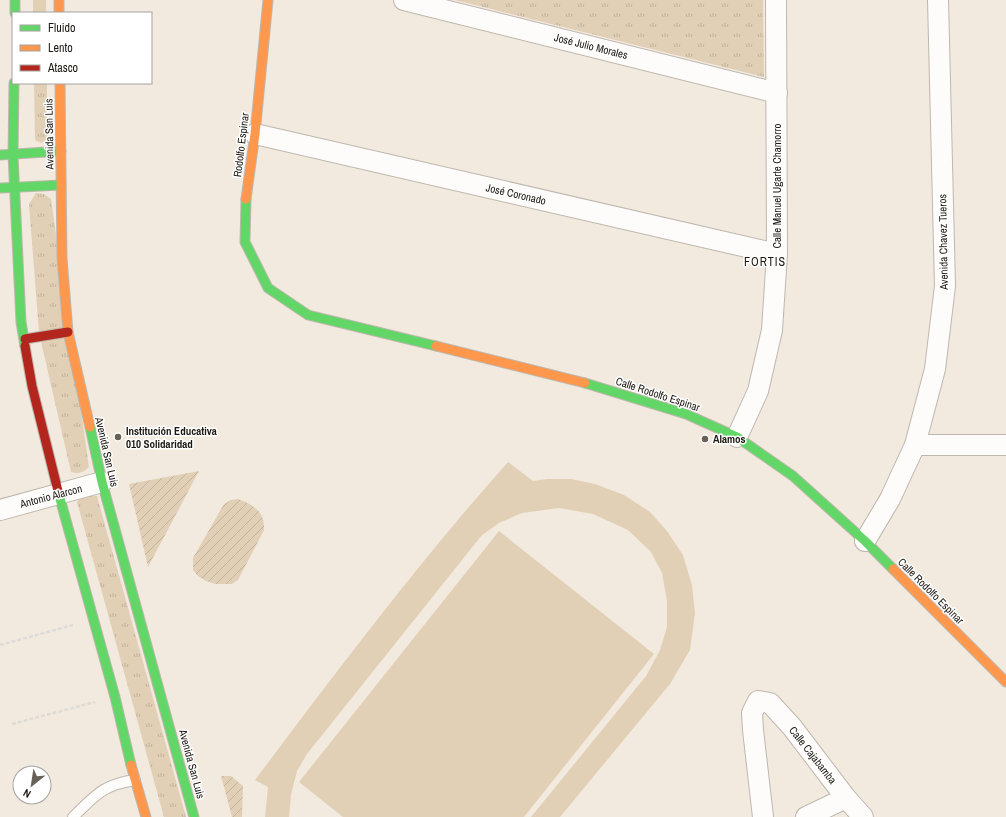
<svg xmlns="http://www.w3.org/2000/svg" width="1006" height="817" font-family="'Archivo Narrow',sans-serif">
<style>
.grass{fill:url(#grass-tufts)}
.garden{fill:url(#garden-furrows)}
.pitch{fill:#e2d0b6}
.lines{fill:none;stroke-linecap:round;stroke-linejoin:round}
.lane-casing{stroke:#beb7ae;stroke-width:12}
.street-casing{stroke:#beb7ae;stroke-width:22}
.fast-casing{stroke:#beb7ae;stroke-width:11}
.slow-casing{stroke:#beb7ae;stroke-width:11}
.jam-casing{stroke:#beb7ae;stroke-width:11}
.path{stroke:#dddbd7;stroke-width:2.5;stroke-dasharray:4 2;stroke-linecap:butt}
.lane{stroke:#fdfcfa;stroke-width:10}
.street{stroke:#fdfcfa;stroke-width:20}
.fast{stroke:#63d668;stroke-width:9}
.slow{stroke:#ff974d;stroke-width:9}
.jam{stroke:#b3261e;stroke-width:9}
.poi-dot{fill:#676158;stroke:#fff;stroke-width:1.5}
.labels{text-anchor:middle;stroke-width:3;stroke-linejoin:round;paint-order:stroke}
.street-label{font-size:11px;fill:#1c1710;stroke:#fff}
.poi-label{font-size:11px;font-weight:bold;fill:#1c1710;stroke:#fff;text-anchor:start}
.neighbourhood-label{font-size:12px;letter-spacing:1px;fill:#1c1710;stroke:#fff}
</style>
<defs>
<pattern id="grass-tufts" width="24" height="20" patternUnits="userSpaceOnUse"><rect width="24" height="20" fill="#e2d0b6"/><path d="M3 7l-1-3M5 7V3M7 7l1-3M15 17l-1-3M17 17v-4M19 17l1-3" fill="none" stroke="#c1b29b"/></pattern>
<pattern id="garden-furrows" width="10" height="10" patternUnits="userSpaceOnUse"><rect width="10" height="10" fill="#e2d0b6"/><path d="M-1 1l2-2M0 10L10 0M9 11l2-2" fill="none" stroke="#c1b29b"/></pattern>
</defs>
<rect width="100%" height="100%" fill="#f2eade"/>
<!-- grass -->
<g class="grass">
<rect x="33" y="0" width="13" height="13"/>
<polygon points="455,0 763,0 764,77"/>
<polygon points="34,83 47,83 47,140 41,143 35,140"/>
<path d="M36 193 44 194 51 199 89 467C83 473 79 474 71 472L39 333 29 204Z"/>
<polygon points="90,495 97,496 186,817 164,817 77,502 81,497"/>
</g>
<!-- garden -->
<g class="garden">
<polygon points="199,471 148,567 129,484"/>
<path d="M238 499C254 505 265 512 264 530L238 580 232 584H215L206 581 198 576 193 570V558L224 504 231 500Z"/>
<polygon points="221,776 231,776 243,786 242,817 232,817"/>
</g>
<!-- pitch -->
<g class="pitch">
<path d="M508 462 533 481 547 479H571L595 484 624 495 650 512 667 531 683 555 692 585 695 613 690 650 670 684 560 817H531L646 676 660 650 667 627V601L662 573 651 552 628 530 593 514 559 508 522 513 499 523 482 535 307 754 297 771 291 795 289 817H265L268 787 255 780C337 671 417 564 508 462Z"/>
<polygon points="499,531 654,654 524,817 343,817 299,782"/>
</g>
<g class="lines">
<!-- lane casing -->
<g class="lane-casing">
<path id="lane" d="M73 817C96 795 102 785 135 780"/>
</g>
<!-- street casing -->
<g class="street-casing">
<g id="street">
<polyline points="404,0 777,93"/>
<polyline points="255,134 777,254"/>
<polyline points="737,437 758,391 772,330 777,254 776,0"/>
<polyline points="915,445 1006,445"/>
<polyline points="0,510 102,482"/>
<polyline points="865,541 890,499 915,445 935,369 945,286 938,0"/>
<polyline points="763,817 753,730 752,713 758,701 770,703 792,727 846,798 863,817"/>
<polyline points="806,817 846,798"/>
</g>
</g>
<!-- fast casing -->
<g class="fast-casing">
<g id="fast">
<polyline points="15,0 15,13"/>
<polyline points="14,83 13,155 21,322 25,346"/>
<polyline points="0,155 61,151"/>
<polyline points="1,188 61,185"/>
<polyline points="246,199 245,242 268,288 308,315 436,346"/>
<polyline points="585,383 686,414 737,437 793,476 865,541 893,569"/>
<polyline points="90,427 102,482 194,817"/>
<polyline points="59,495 115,697 131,765"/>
</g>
</g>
<!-- slow casing -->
<g class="slow-casing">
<g id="slow">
<polyline points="59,0 59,13"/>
<polyline points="60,83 62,258 68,332 90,427"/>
<polyline points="246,199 255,134 268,0"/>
<polyline points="436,346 585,383"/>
<polyline points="893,569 1006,682"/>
<polyline points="131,765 146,817"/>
</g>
</g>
<!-- jam casing -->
<g class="jam-casing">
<g id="jam">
<polyline points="25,339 68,332"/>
<polyline points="25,346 32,386 59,495"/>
</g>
</g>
<!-- path -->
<g class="path">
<polyline points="0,645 73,625"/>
<polyline points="12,724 95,702"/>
</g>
<!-- lane -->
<use href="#lane" class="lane"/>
<!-- street -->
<use href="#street" class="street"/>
<!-- fast -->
<use href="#fast" class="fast"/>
<!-- slow -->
<use href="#slow" class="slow"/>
<!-- jam -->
<use href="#jam" class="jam"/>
</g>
<!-- markers -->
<g class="poi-dot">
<circle cx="118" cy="437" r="4"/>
<circle cx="705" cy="439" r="4"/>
</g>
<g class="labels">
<!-- street labels -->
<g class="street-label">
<text transform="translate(591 46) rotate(14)" y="4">José Julio Morales</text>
<text transform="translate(49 134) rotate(-91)" y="4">Avenida San Luis</text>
<text transform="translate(241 145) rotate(-83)" y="4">Rodolfo Espinar</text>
<text transform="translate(777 186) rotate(-90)" y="4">Calle Manuel Ugarte Chamorro</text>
<text transform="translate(516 194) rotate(13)" y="4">José Coronado</text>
<text transform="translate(943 242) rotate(-91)" y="4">Avenida Chavez Tueros</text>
<text transform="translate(658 394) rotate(18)" y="4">Calle Rodolfo Espinar</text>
<text transform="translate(107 452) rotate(77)" y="4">Avenida San Luis</text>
<text transform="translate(51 496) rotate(-15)" y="4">Antonio Alarcon</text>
<text transform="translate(931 591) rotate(45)" y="4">Calle Rodolfo Espinar</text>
<text transform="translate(813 755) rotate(52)" y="4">Calle Cajabamba</text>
<text transform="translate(192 764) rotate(75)" y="4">Avenida San Luis</text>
</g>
<!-- poi labels -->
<g class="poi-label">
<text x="126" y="435">Institución Educativa<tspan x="126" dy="13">010 Solidaridad</tspan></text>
<text x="713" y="443">Alamos</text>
</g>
<!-- neighbourhood labels -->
<g class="neighbourhood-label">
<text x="765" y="266">FORTIS</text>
</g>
</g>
<!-- legend -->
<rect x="12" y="12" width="140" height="72" fill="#ffffff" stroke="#a4a29f"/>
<rect x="20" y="25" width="20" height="6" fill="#63d668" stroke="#a4a29f"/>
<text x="48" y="32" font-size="12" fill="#1c1710">Fluido</text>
<rect x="20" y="45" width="20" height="6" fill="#ff974d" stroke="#a4a29f"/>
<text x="48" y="52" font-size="12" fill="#1c1710">Lento</text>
<rect x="20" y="65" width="20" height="6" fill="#b3261e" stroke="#a4a29f"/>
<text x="48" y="72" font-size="12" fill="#1c1710">Atasco</text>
<!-- north arrow -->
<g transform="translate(32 785) rotate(210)"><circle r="19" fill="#ffffff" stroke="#a4a29f"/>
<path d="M0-3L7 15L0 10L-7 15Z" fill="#676158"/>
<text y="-6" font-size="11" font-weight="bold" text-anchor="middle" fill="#1c1710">N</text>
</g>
</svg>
